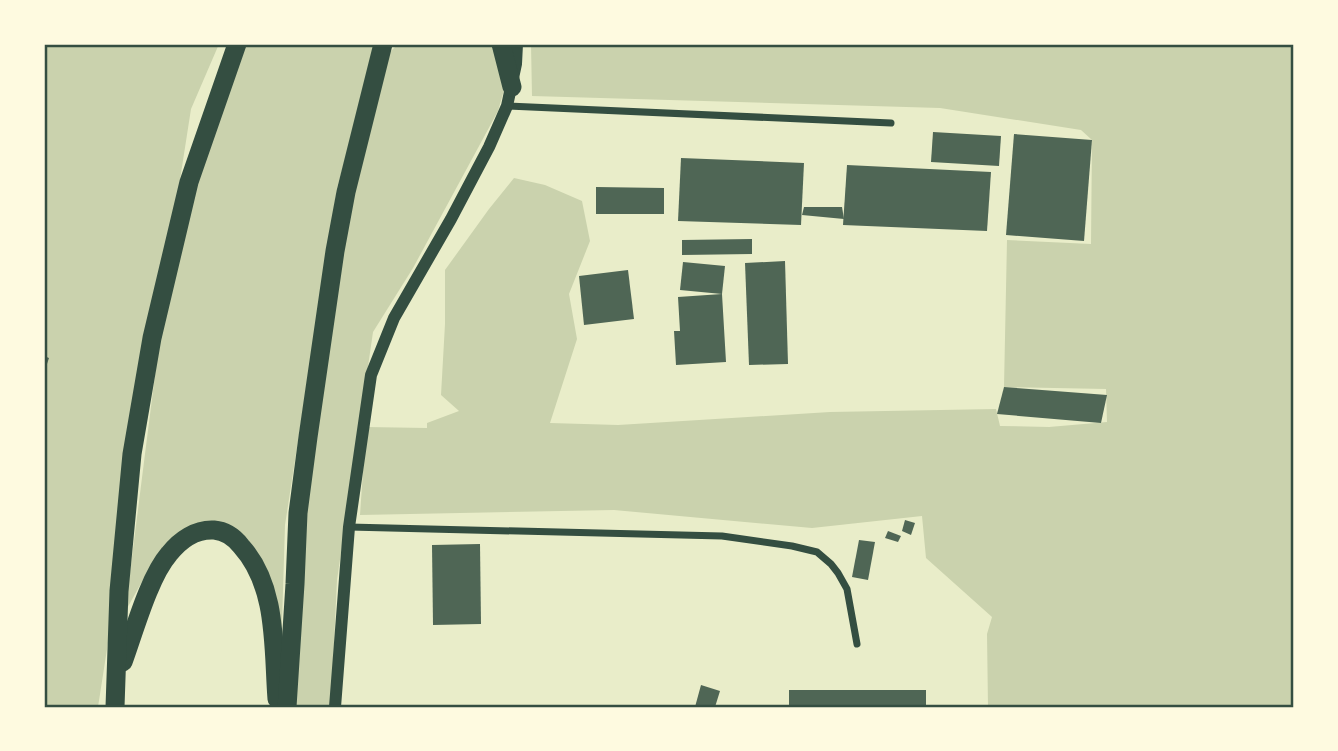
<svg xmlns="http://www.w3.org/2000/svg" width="1338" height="751" font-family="Cabin,sans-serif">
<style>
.green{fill:#cad2ad}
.building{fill:#4f6655}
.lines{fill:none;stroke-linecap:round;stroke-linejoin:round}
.minor{stroke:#344e41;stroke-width:7}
.tertiary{stroke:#344e41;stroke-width:12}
.trunk{stroke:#344e41;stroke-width:19}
.neatline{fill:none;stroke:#344e41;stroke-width:2.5}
</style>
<rect width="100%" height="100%" fill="#e9edc9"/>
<!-- green -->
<g class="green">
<polygon points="44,44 219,44 191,109 98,707 44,707"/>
<polygon points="230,44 377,44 337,188 285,525 281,656 230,525 158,553 125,612 165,296"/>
<polygon points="398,44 496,44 504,90 498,111 413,268 373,332 337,580 331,707 294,707 301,495 350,198 389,53"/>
<polygon points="531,44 1294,44 1294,707 988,707 987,634 992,617 926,558 922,516 812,528 614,510 360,515 366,427 427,428 427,423 459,411 441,395 445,324 445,270 489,209 514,178 545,185 582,201 590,241 569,294 577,339 550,423 618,425 830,412 996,409 1000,426 1049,427 1107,422 1106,389 1004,387 1007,240 1091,244 1092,140 1081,130 940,108 532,96"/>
</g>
<!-- building -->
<g class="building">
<polygon points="933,132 1001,136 999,166 931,162"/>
<polygon points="1014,134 1092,140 1084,241 1006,235"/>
<polygon points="681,158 804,163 801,225 678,221"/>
<polygon points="847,165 991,172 987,231 843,225"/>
<polygon points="596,187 664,188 664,214 596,214"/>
<polygon points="804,207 842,207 844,219 802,215"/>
<polygon points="752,239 752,254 682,255 682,240"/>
<polygon points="785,261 788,364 749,365 745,263"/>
<polygon points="683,262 725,266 722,294 680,290"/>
<polygon points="628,270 634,319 584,325 579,276"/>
<polygon points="722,294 726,362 676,365 674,331 680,331 678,297"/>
<polygon points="44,356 49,358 44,373"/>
<polygon points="1004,387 1107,395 1101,423 997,414"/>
<polygon points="905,520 915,523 911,535 902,531"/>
<polygon points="888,531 901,536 898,542 885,538"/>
<polygon points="859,540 875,542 868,580 852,577"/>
<polygon points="480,544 481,624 433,625 432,545"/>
<polygon points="701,685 720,691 715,707 695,707"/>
<rect x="789" y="690" width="137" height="17"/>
</g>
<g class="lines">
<!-- minor -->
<g class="minor">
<polyline points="507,106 891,123"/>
<polyline points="349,527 722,536 792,546 817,552 831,564 838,573 847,589 857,644"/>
</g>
<!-- tertiary -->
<polyline class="tertiary" points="335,707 349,527 371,375 394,318 451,219 489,147 507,106 516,64 517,44"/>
<!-- trunk -->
<g class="trunk">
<polyline points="501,44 512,87"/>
<path d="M123 662C134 632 149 577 169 554 180 540 196 529 214 530 226 531 234 537 241 546 278 587 273 648 277 699"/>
<polyline points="115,707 119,591 132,454 152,338 189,182 237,44"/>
<polyline points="287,707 295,584 298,513 308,437 335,251 346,192 383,44"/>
</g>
</g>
<!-- border -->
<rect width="1338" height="751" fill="none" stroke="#fefae0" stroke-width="91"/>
<rect x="46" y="46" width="1246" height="660" class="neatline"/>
</svg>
